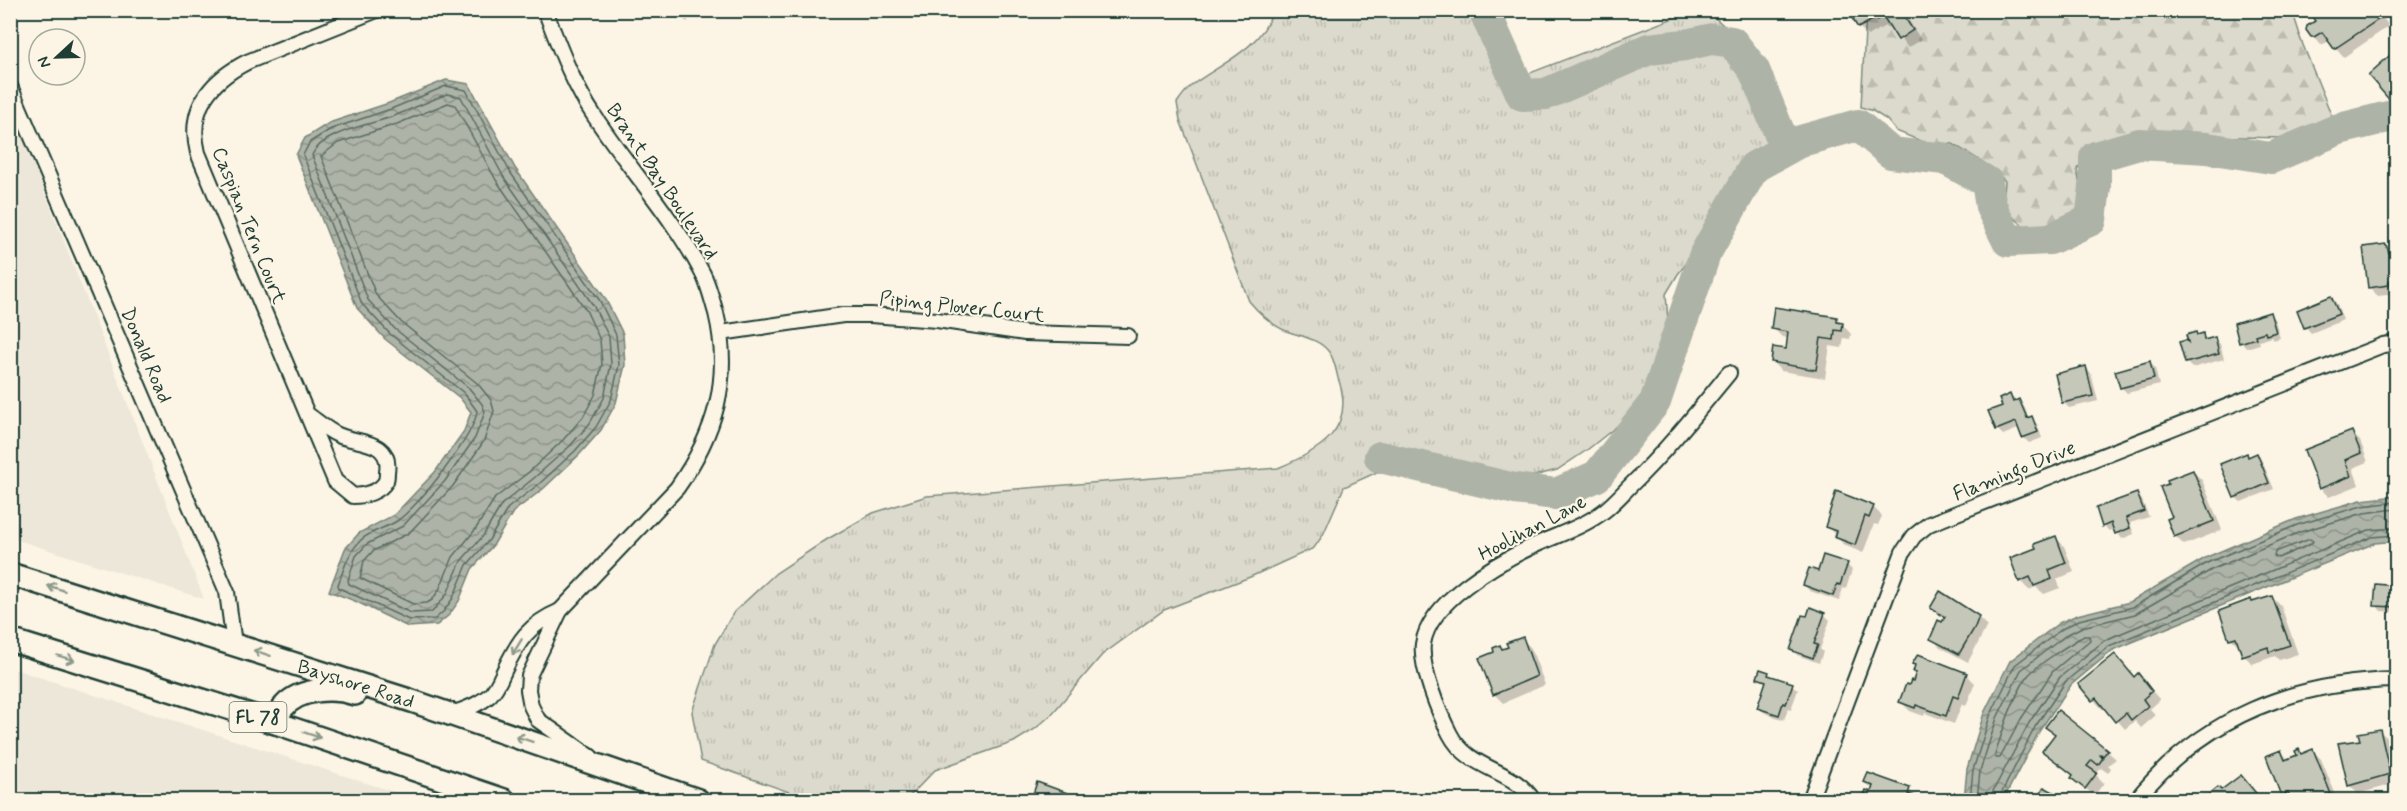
<svg xmlns="http://www.w3.org/2000/svg" width="2407" height="811" font-family="Mynerve,sans-serif">
<style>
.built{fill:#ece7d8}
.grass{fill:url(#grass-tufts);stroke:#7e8c80;stroke-width:1.5}
.forest{fill:url(#forest-firs);stroke:#7e8c80;stroke-width:1.5}
.water{fill:url(#water-waves);stroke:#758479;stroke-width:1.5}
.shadow{fill:#0003}
.lines{fill:none;stroke-linecap:round;stroke-linejoin:round}
.shore{stroke:#586c62;stroke-width:1.5}
.river{stroke:#aeb3a7;stroke-width:32}
.building{fill:#c5c7b9;stroke:#1f3d34;stroke-width:1.5}
.street-casing{stroke:#1f3d34;stroke-width:18}
.primary-casing{stroke:#1f3d34;stroke-width:26}
.street{stroke:#fcf5e5;stroke-width:14}
.primary{stroke:#fcf5e5;stroke-width:21}
.oneway{stroke:#8e998c}
.labels{text-anchor:middle;stroke-width:4.5;stroke-linejoin:round;paint-order:stroke}
.shield{fill:#fcf5e5;stroke:#617469;stroke-width:1.5}
.shield-label{font-size:18px;font-weight:bold;fill:#1f3d34}
.street-label{font-size:20px;fill:#1f3d34;stroke:#fcf5e5}
</style>
<defs>
<pattern id="grass-tufts" width="24" height="20" patternUnits="userSpaceOnUse" patternTransform="scale(1.5)"><rect width="24" height="20" fill="#dcdacc"/><path d="M3 7l-1-3M5 7V3M7 7l1-3M15 17l-1-3M17 17v-4M19 17l1-3" fill="none" stroke="#bcbcb0"/></pattern>
<pattern id="forest-firs" width="22" height="20" patternUnits="userSpaceOnUse" patternTransform="scale(1.5)"><rect width="22" height="20" fill="#dcdacc"/><path d="M5 1l3.5 6h-7zM16 11l3.5 6h-7z" fill="#bcbcb0"/></pattern>
<pattern id="water-waves" width="16" height="10" patternUnits="userSpaceOnUse" patternTransform="scale(1.5)"><rect width="16" height="10" fill="#aeb3a7"/><path d="M0 5q4-4 8 0t8 0" fill="none" stroke="#8d9389"/></pattern>
</defs>
<rect width="100%" height="100%" fill="#fcf5e5"/>
<filter id="ink" filterUnits="userSpaceOnUse"><feTurbulence type="fractalNoise" baseFrequency=".0167" numOctaves="2"/><feDisplacementMap in="SourceGraphic" scale="12" xChannelSelector="R" yChannelSelector="G"/><feConvolveMatrix kernelMatrix="1 2 1 2 8 2 1 2 1" color-interpolation-filters="sRGB"/></filter>
<g filter="url(#ink)">
<!-- built -->
<g class="built">
<polygon points="10,106 11,106 204,599 11,538"/>
<polygon points="10,668 11,668 419,800 11,800"/>
</g>
<!-- grass -->
<path class="grass" d="M1273 11H1474L1496 62 1503 74 1517 78 1689 12 1708 11 1724 26 1784 146 1732 206 1678 274 1666 294 1669 336 1655 371 1631 415 1587 450 1557 470 1526 478 1504 477 1428 453 1406 459 1344 487 1323 535 1314 548 1250 577 1164 610 1102 655 1051 715 1035 729 1014 742 935 770 906 800H812L701 761 692 712 715 644 734 612 776 573 826 540 873 513 927 496 1278 468C1319 451 1357 430 1338 378 1336 370 1334 358 1329 352 1319 338 1298 336 1284 330 1269 323 1259 313 1249 301L1180 120 1177 103C1181 97 1186 90 1192 85 1222 63 1260 49 1273 11Z"/>
<!-- forest -->
<polygon class="forest" points="2292,10 2300,35 2299,35 2333,119 2281,138 2124,134 2090,153 2077,169 2083,203 2060,228 2026,228 2003,208 2005,181 1991,167 1953,144 1923,142 1896,131 1887,120 1873,111 1861,107 1866,11"/>
<!-- water -->
<g class="water">
<polygon points="446,80 469,84 515,168 605,298 623,334 625,365 616,403 601,430 579,455 543,489 513,512 494,544 472,569 459,601 449,615 437,625 408,627 355,601 329,591 345,549 359,533 394,515 435,472 464,431 471,412 460,398 385,339 357,308 296,155 305,138 329,123 389,103"/>
<polygon points="2396,496 2396,541 2375,543 2113,650 2071,685 2040,730 2003,800 1964,800 1967,769 1984,713 2010,661 2059,623 2077,615 2130,602 2207,557 2296,519 2361,500"/>
</g>
<!-- shadow -->
<g class="shadow">
<polygon points="674,10 707,10 699,20 693,14 687,22"/>
<polygon points="1849,10 1902,10 1921,40 1908,48 1890,25 1887,28 1885,26 1868,36 1859,27"/>
<polygon points="2377,10 2389,26 2344,57 2330,41 2321,45 2308,30"/>
<polygon points="2396,52 2396,105 2370,75"/>
<polygon points="2385,246 2396,256 2396,294 2378,296 2369,287"/>
<polygon points="2331,298 2337,304 2343,320 2311,333 2306,327"/>
<polygon points="2270,314 2275,320 2280,338 2273,340 2271,337 2259,341 2260,344 2246,348 2241,342"/>
<polygon points="1837,319 1851,334 1850,339 1844,338 1842,348 1830,346 1825,378 1781,371 1772,362 1787,351 1789,338 1782,337 1773,328"/>
<polygon points="2196,334 2199,336 2202,335 2208,340 2214,338 2220,344 2224,359 2192,368 2187,363"/>
<polygon points="2149,362 2155,368 2159,385 2127,393 2121,387"/>
<polygon points="2085,367 2091,373 2098,401 2069,408 2063,402"/>
<polygon points="2010,396 2025,407 2029,419 2031,418 2037,424 2042,438 2029,443 2023,437 2020,428 2003,435 1997,429"/>
<polygon points="2351,433 2360,441 2368,462 2353,468 2359,485 2329,497 2320,488"/>
<polygon points="2246,455 2249,458 2257,455 2262,461 2274,489 2241,502 2235,497"/>
<polygon points="2193,472 2202,480 2222,530 2184,545 2175,536 2169,520 2174,518"/>
<polygon points="2137,494 2142,500 2149,517 2130,523 2134,534 2122,539 2115,529 2109,531 2104,526"/>
<polygon points="1873,507 1882,516 1878,525 1874,524 1863,553 1844,545 1827,526"/>
<polygon points="2055,537 2064,546 2074,572 2057,579 2060,588 2044,594 2036,587 2029,590 2020,581 2038,549"/>
<polygon points="1847,565 1852,570 1846,589 1843,588 1839,601 1810,591 1804,585 1819,573"/>
<polygon points="2377,585 2396,586 2396,612 2381,611 2376,605"/>
<polygon points="2272,597 2281,606 2298,654 2279,660 2275,656 2252,664 2244,655 2241,647 2230,638 2254,604"/>
<polygon points="1932,608 1978,617 1987,626 1968,662 1940,647 1932,638 1945,620"/>
<polygon points="1824,614 1830,620 1820,649 1823,652 1819,663 1797,655 1792,649"/>
<polygon points="1522,639 1531,648 1545,685 1503,703 1494,694 1496,653"/>
<polygon points="1768,674 1773,679 1792,685 1798,690 1791,709 1788,708 1784,720 1765,713 1759,708 1767,684 1759,678"/>
<polygon points="1966,674 1975,683 1966,706 1962,704 1954,724 1925,713 1924,716 1910,711 1901,702"/>
<polygon points="2138,675 2160,700 2150,709 2156,715 2141,728 2135,721 2125,729 2105,706 2102,709 2080,684 2135,678"/>
<polygon points="2047,727 2107,751 2116,759 2108,765 2111,768 2108,773 2101,768 2096,775 2104,783 2094,796 2073,777 2074,776 2053,759 2056,735"/>
<polygon points="2379,730 2388,739 2396,783 2358,794 2349,785 2362,741"/>
<polygon points="2312,750 2321,759 2338,800 2288,800 2283,795 2281,752 2289,760 2299,756 2299,751 2303,754"/>
<polygon points="2241,777 2262,800 2204,800 2218,789 2222,792"/>
<polygon points="1866,782 1909,790 1921,800 1868,800 1865,797 1872,794 1873,789"/>
<polygon points="1038,784 1083,800 1032,800"/>
<polygon points="1673,797 1683,800 1671,800"/>
</g>
<g class="lines">
<!-- shore -->
<g class="shore">
<path d="M446 86 466 90 510 172 600 301 616 335 619 365 611 400 596 427 575 451 539 484 508 508 489 540 467 565 453 598 444 611 435 619 409 620 339 588 338 585C344 568 348 553 361 540 370 531 386 528 397 521 418 507 475 435 477 411L464 393 390 334 362 304 303 155 310 142 331 129 391 109Z"/>
<path d="M447 94 461 97 503 176 593 305 609 337 611 364 604 398 590 423 570 446 534 478 502 504 483 536 461 561 447 594 432 612 411 613 349 584 348 580 356 556 367 544 403 526 445 481 475 438 485 412 482 404 469 388 395 329 368 300 312 155C323 131 371 125 394 116 412 109 429 101 447 94Z"/>
<polygon points="448,103 455,105 496,180 586,310 600,340 602,364 595,395 583,417 563,440 529,472 495,498 475,530 453,557 439,590 432,600 427,603 413,604 360,578 364,561 373,551 409,533 453,486 484,441 494,411 491,400 477,383 401,322 376,295 321,156 338,143 397,124"/>
<polygon points="2310,539 2313,541 2311,544 2278,558 2274,556 2275,552"/>
<path d="M2084 636H2089L2090 640 2053 671 2021 719 2000 758H1996L1995 755C2003 729 2012 700 2027 677 2035 666 2071 643 2084 636Z"/>
<polyline points="1970,800 1973,770 1990,716 2015,665 2062,629 2079,620 2133,607 2209,562 2297,525 2362,506 2396,502"/>
<polyline points="1977,800 1980,771 1997,718 2021,670 2066,635 2082,627 2135,614 2213,569 2300,532 2364,513 2396,509"/>
<polyline points="1990,800 1992,793 2029,723 2060,677 2105,640 2369,530 2396,528"/>
<polyline points="1998,800 2035,727 2066,681 2109,646 2372,537 2396,535"/>
</g>
<!-- river -->
<g class="river">
<polyline points="1484,10 1522,95 1546,94 1649,49 1685,45 1712,39 1732,42 1754,70 1786,149"/>
<polyline points="1380,457 1515,489 1556,494 1597,476 1655,402 1705,254 1754,167 1801,141 1858,125 1891,153 1945,159 1987,182 1991,207 2008,241 2050,239 2091,220 2095,187 2095,157 2139,144 2207,148 2271,158 2339,129 2396,115"/>
</g>
</g>
<!-- building -->
<g class="building">
<polygon points="1847,10 1900,10 1913,30 1898,40 1883,16 1877,20 1876,18 1858,28"/>
<polygon points="2308,10 2377,10 2382,17 2334,49 2322,32 2314,37 2311,37 2306,30 2307,26 2315,21"/>
<polygon points="2396,50 2396,99 2392,103 2368,75"/>
<polygon points="2386,244 2389,253 2396,255 2396,280 2389,281 2389,285 2368,288 2363,247"/>
<polygon points="2331,296 2339,314 2304,328 2297,310"/>
<polygon points="1774,307 1837,317 1837,322 1843,323 1842,331 1835,330 1834,340 1821,338 1816,370 1771,362 1773,347 1786,349 1788,332 1771,329"/>
<polygon points="2270,312 2276,332 2266,335 2265,332 2255,335 2256,338 2239,343 2234,323"/>
<polygon points="2196,332 2197,335 2203,333 2204,340 2215,337 2219,354 2185,363 2179,342 2186,340 2188,342 2186,335"/>
<polygon points="2150,361 2154,379 2120,388 2115,371"/>
<polygon points="2086,366 2093,396 2062,403 2055,374"/>
<polygon points="2010,394 2013,402 2019,399 2027,418 2032,416 2038,432 2022,438 2016,422 1996,430 1988,411 2002,406 1999,399"/>
<polygon points="2352,431 2361,453 2345,460 2351,476 2319,489 2304,450"/>
<polygon points="2247,453 2248,457 2257,453 2269,483 2234,498 2220,464"/>
<polygon points="2193,470 2214,521 2174,537 2167,519 2172,517 2160,487 2168,484 2167,480"/>
<polygon points="1836,491 1874,506 1869,518 1865,516 1855,545 1834,537 1836,531 1825,527"/>
<polygon points="2137,493 2144,511 2126,518 2130,528 2115,534 2111,523 2102,527 2096,508"/>
<polygon points="2056,536 2066,563 2049,570 2052,579 2034,586 2030,577 2019,582 2010,558 2036,548 2034,544"/>
<polygon points="1823,555 1848,563 1840,585 1837,584 1833,596 1803,585 1809,568 1818,571"/>
<polygon points="2376,584 2396,586 2396,607 2374,606"/>
<polygon points="1940,591 1979,616 1975,627 1959,654 1930,639 1938,620 1942,622 1945,617 1930,608"/>
<polygon points="2272,596 2290,645 2269,652 2268,647 2242,656 2236,637 2229,639 2219,611 2251,599 2252,602"/>
<polygon points="1810,607 1825,613 1814,644 1818,645 1813,658 1790,650 1802,615 1807,616"/>
<polygon points="1523,637 1537,676 1493,695 1479,658 1494,652 1493,648 1500,645 1502,649 1508,647 1506,643"/>
<polygon points="1918,654 1967,673 1958,698 1953,696 1946,716 1916,705 1915,708 1899,702 1906,684 1909,685 1911,680 1913,681 1916,672 1913,672 1915,665 1912,664"/>
<polygon points="2115,654 2134,677 2138,673 2152,691 2143,699 2148,706 2131,720 2126,713 2115,722 2096,698 2092,701 2078,684"/>
<polygon points="1760,669 1769,672 1768,675 1793,683 1786,704 1783,703 1779,715 1757,708 1766,681 1757,678"/>
<polygon points="2058,710 2108,750 2103,756 2101,754 2100,755 2103,758 2098,765 2092,760 2087,766 2097,773 2085,789 2071,778 2073,775 2042,751 2055,734 2045,727"/>
<polygon points="2380,729 2390,774 2348,786 2338,743 2360,740 2358,733"/>
<polygon points="2299,749 2301,754 2313,749 2331,794 2316,800 2291,800 2288,793 2281,796 2266,756 2281,750 2285,760 2297,755 2295,751"/>
<polygon points="1868,773 1910,788 1908,794 1923,800 1868,800 1863,797 1866,790 1871,792 1873,786 1864,782"/>
<polygon points="2241,775 2260,798 2258,800 2202,800 2218,787 2221,790"/>
<polygon points="1037,782 1084,799 1084,800 1031,800"/>
<polygon points="2044,787 2063,797 2061,800 2037,800"/>
</g>
<g class="lines">
<!-- street casing -->
<g class="street-casing">
<g id="street">
<path d="M545 10C559 46 573 85 595 117 630 170 674 218 703 274 709 286 712 300 716 313 732 379 715 434 677 488L560 611 529 676 528 690 531 706 538 720 591 757"/>
<polyline points="10,86 227,592 234,644"/>
<polyline points="721,333 843,315 871,315 937,320 1025,333 1128,336"/>
<path d="M307 414C317 421 327 430 338 435 357 444 392 439 387 472 387 475 387 478 386 481 380 492 364 496 353 496L335 481 198 153C187 109 210 81 247 62L377 10"/>
<path d="M452 714C465 709 479 705 490 695 497 688 500 680 504 671 518 641 529 624 560 611"/>
<path d="M1533 800C1513 768 1469 771 1450 734 1439 713 1420 667 1423 644 1429 602 1495 564 1531 547 1556 535 1582 528 1604 511 1613 504 1622 494 1630 486 1666 451 1697 412 1729 373"/>
<polyline points="1810,800 1903,552 1914,536 1929,524 2383,345 2396,343"/>
<path d="M2136 800C2202 718 2293 682 2396 680"/>
</g>
</g>
<!-- primary casing -->
<g class="primary-casing">
<g id="primary">
<path id="s1" d="M10 574 412 701 698 800"/>
<polyline points="10,640 276,723 504,800"/>
<path d="M276 723C277 718 279 713 282 709 297 688 333 687 355 694"/>
</g>
</g>
<!-- street -->
<use href="#street" class="street"/>
<!-- primary -->
<use href="#primary" class="primary"/>
</g>
<!-- one-way arrows -->
<defs><path id="oneway-shaft" d="M-6 0H5M1.5-3L5.5 0L1.5 3" fill="none" stroke-width="1.6" stroke-linecap="round" stroke-linejoin="round" transform="scale(1.5)"/></defs>
<g class="oneway">
<use href="#oneway-shaft" transform="translate(56 588) rotate(-162)"/>
<use href="#oneway-shaft" transform="translate(517 647) rotate(121)"/>
<use href="#oneway-shaft" transform="translate(262 653) rotate(-162)"/>
<use href="#oneway-shaft" transform="translate(66 658) rotate(17)"/>
<use href="#oneway-shaft" transform="translate(312 735) rotate(19)"/>
<use href="#oneway-shaft" transform="translate(524 739) rotate(-161)"/>
</g>
</g>
<g class="labels">
<!-- shield labels -->
<rect class="shield" x="229.5" y="702" width="57" height="30" rx="4.5"/>
<g class="shield-label">
<text x="258" y="723">FL 78</text>
</g>
<!-- street labels -->
<g class="street-label">
<text transform="translate(663 181) rotate(56)" y="7">Brant Bay Boulevard</text>
<text transform="translate(250 225) rotate(68)" y="7">Caspian Tern Court</text>
<text transform="translate(962 306) rotate(6)" y="7">Piping Plover Court</text>
<text transform="translate(147 355) rotate(67)" y="7">Donald Road</text>
<text transform="translate(2014 470) rotate(-22)" y="7">Flamingo Drive</text>
<text transform="translate(1532 527) rotate(-28)" y="7">Hoolihan Lane</text>
<text dy="7" stroke="none"><textPath href="#s1" startOffset="363">Bayshore Road</textPath></text>
</g>
</g>
<!-- margin -->
<rect width="2407" height="811" fill="none" stroke="#fcf5e5" stroke-width="36"/>
<rect x="18" y="18" width="2371" height="775" fill="none" stroke="#1f3d34" stroke-width="2" filter="url(#ink)"/>
<!-- north arrow -->
<g transform="translate(57 57) rotate(248)"><circle r="28" fill="#fcf5e5" stroke="#a4ab9e" stroke-width="1.5"/>
<path d="M0-4.5L10 22L0 15L-10 22Z" fill="#1f3d34"/>
<text y="-9" font-size="16" font-weight="bold" text-anchor="middle" fill="#1f3d34">N</text>
</g>
</svg>
